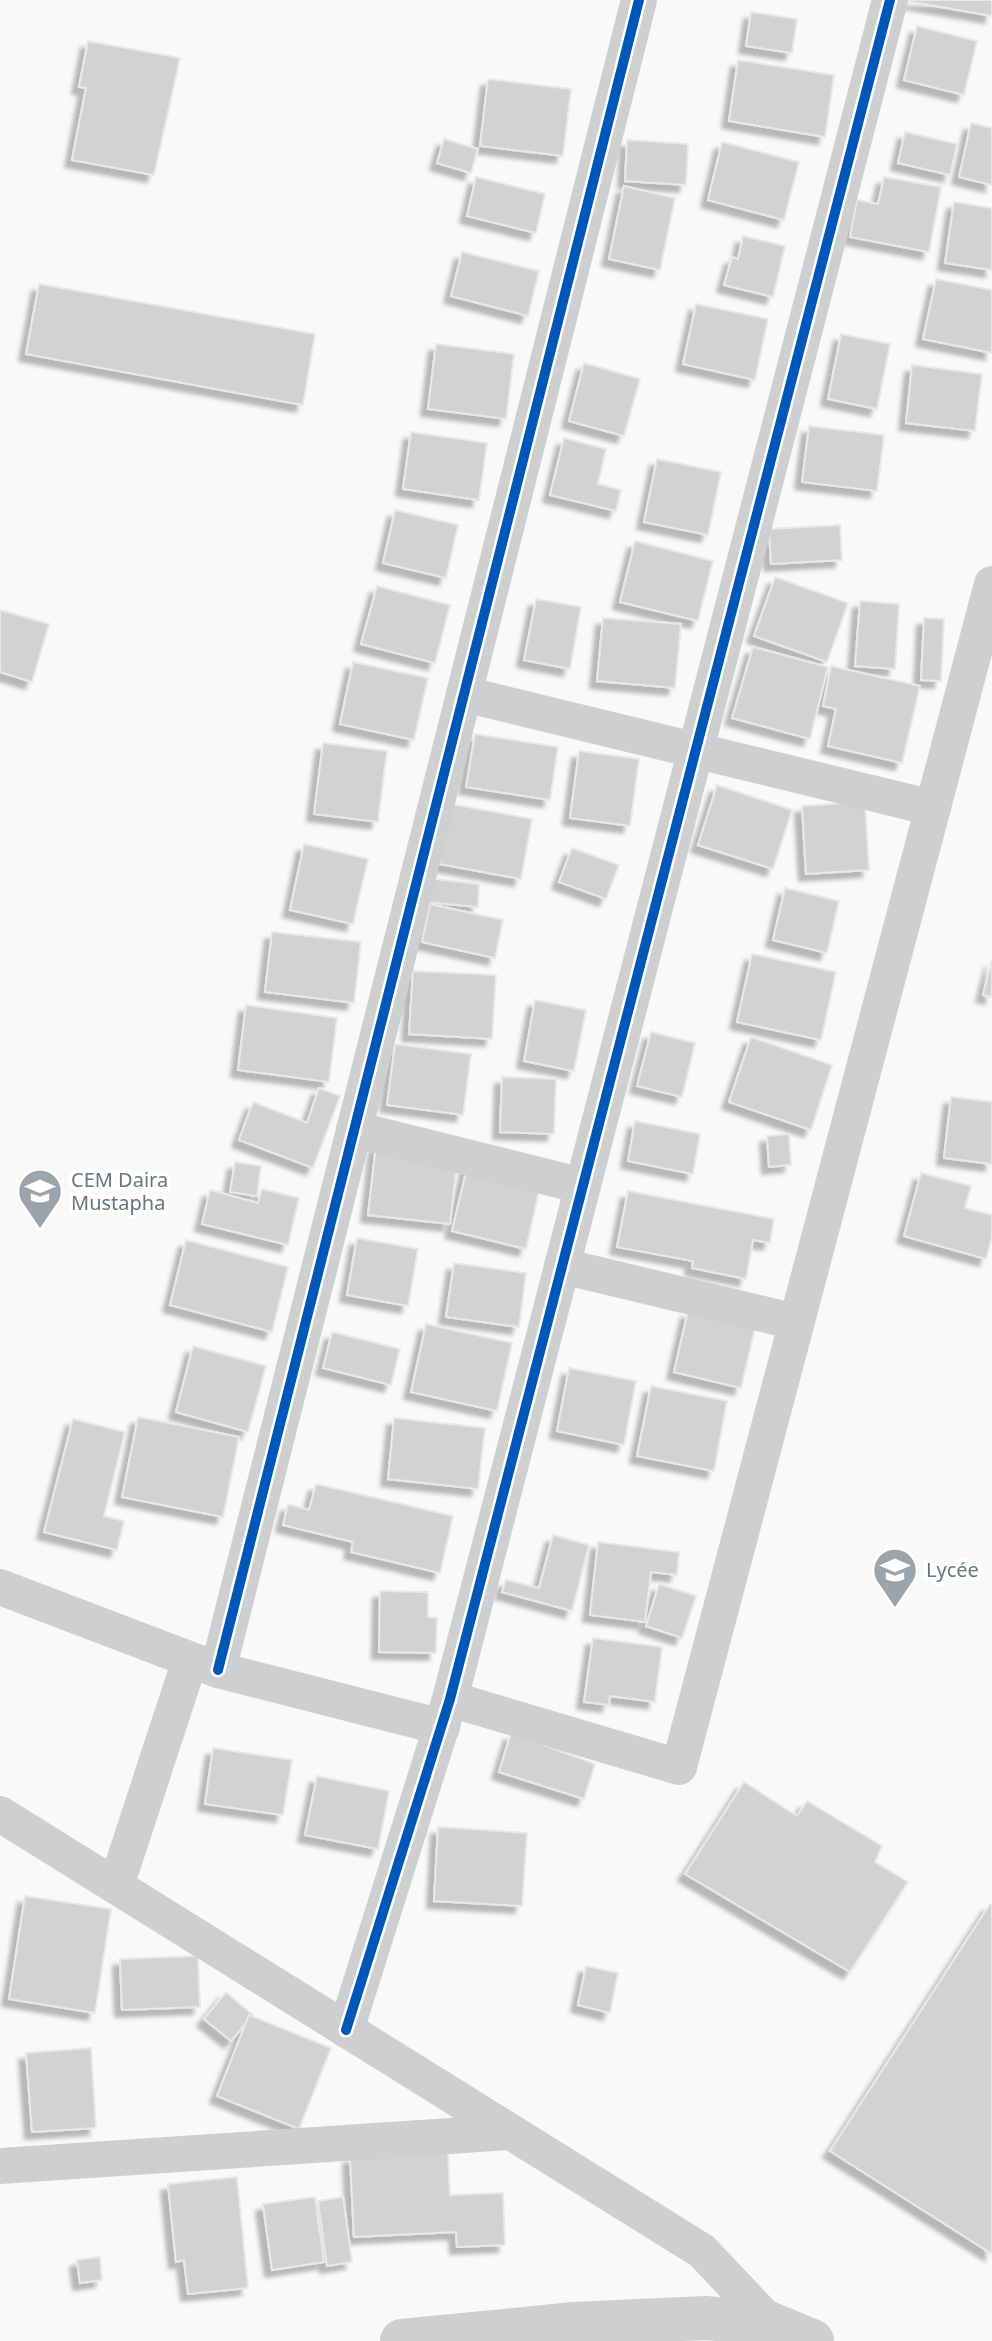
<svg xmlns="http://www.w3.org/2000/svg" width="992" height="2341" font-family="'Noto Sans',sans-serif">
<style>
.building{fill:#d0d2d3;stroke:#e8e8e8;stroke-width:2;filter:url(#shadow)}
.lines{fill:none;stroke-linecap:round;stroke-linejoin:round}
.minor{stroke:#cecfd0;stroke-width:36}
.tertiary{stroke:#cecfd0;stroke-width:44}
.cycleway-casing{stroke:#fff;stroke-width:15}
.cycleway{stroke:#0057b8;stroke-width:10}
.labels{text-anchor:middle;stroke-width:8;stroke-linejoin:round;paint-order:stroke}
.poi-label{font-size:20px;fill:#657683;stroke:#fff;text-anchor:start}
</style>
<defs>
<filter id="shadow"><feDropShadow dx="-7" dy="7" stdDeviation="2" flood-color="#0004"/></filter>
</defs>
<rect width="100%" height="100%" fill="#f9f9f9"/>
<!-- building -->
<g class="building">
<polygon points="992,0 992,16 907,1 908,0"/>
<polygon points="751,12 797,19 792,53 746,46"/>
<polygon points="917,26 977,41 964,95 904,80"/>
<polygon points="88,41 180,58 154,175 72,160 86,88 79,87"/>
<polygon points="738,60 834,75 825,137 729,121"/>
<polygon points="488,79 571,89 563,156 480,146"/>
<polygon points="971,123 992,128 992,185 959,177"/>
<polygon points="905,132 957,144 950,175 898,163"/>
<polygon points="444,139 478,149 471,173 437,163"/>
<polygon points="627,140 688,144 686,185 625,181"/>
<polygon points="722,142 799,162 784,220 708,200"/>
<polygon points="476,177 545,194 536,233 467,216"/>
<polygon points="884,177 941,187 929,252 850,237 857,200 878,204"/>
<polygon points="624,186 675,198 660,270 609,259"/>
<polygon points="954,202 992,208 992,270 945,263"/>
<polygon points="743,236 785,246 773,297 724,285 732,257 738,259"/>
<polygon points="462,252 539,271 528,316 451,296"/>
<polygon points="936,279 992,290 992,353 923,339"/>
<polygon points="39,284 315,334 303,405 26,354"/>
<polygon points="696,304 768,319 755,380 683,364"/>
<polygon points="841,334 890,344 877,409 828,399"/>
<polygon points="436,344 514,354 506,419 428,409"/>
<polygon points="584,363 640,379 624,436 569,421"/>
<polygon points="912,365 982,374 975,431 906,423"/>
<polygon points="809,426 884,435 877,491 802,482"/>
<polygon points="411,432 487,443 479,500 403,489"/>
<polygon points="564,438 606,449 598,484 621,490 616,511 550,495"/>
<polygon points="657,459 721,472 708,535 644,522"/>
<polygon points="395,510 458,525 446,578 383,563"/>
<polygon points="840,525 842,560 771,564 769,529"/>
<polygon points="635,541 713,561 698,621 620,602"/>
<polygon points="775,577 848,603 827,662 754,636"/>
<polygon points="377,586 450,605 435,663 361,644"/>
<polygon points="536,599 581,607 570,669 524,660"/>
<polygon points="860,601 899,604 895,669 855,666"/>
<polygon points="0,610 49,624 32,682 0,672"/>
<polygon points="603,618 681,624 675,688 597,681"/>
<polygon points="924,618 944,619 941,681 921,680"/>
<polygon points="753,647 828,667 810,739 732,718"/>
<polygon points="353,662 428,678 414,740 340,724"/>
<polygon points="831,666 920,686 902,763 828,746 836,709 823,706"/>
<polygon points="475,734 558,747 550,800 466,787"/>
<polygon points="323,743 387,751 378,822 314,814"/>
<polygon points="579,751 639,759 630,826 570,818"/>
<polygon points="717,785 792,810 773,869 698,845"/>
<polygon points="865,802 869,870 806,874 802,806"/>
<polygon points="451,804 532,819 521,879 439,864"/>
<polygon points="304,844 368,859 353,924 290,910"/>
<polygon points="572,848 619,865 606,899 559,882"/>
<polygon points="426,878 479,884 478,907 424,902"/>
<polygon points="785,888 839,901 827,953 773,940"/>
<polygon points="430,904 503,920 495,958 422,942"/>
<polygon points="272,932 361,942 354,1003 265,992"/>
<polygon points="752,954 836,972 821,1040 737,1022"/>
<polygon points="992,960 992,997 983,995"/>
<polygon points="413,971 496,975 492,1039 409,1034"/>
<polygon points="535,1000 586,1010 574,1071 524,1061"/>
<polygon points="246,1005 337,1018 329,1082 238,1070"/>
<polygon points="651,1032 695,1043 682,1097 637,1086"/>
<polygon points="751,1037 832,1065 811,1130 729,1102"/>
<polygon points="395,1044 471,1054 463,1115 387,1105"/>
<polygon points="502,1077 556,1079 554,1134 500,1132"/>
<polygon points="319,1088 340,1096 313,1168 239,1140 253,1102 307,1123"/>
<polygon points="951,1097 992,1102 992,1164 944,1158"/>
<polygon points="635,1121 700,1134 693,1174 628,1161"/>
<polygon points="789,1134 791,1165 769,1167 767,1136"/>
<polygon points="376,1145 458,1154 450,1224 368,1215"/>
<polygon points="235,1162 261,1166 257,1196 230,1192"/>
<polygon points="468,1164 541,1182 526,1249 452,1231"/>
<polygon points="921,1173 971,1186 965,1208 992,1215 992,1237 986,1259 904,1236"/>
<polygon points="262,1189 299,1198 288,1245 202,1224 210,1190 258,1203"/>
<polygon points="628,1191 774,1219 770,1243 753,1240 746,1279 692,1268 693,1261 617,1247"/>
<polygon points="357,1238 418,1249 408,1306 347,1295"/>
<polygon points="186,1240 288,1267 272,1332 170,1305"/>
<polygon points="454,1263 526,1273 519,1327 446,1317"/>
<polygon points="688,1311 755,1328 741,1388 674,1372"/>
<polygon points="426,1324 512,1343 497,1411 411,1392"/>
<polygon points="332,1332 400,1349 391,1385 323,1368"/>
<polygon points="193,1346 266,1366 248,1432 176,1412"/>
<polygon points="569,1368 636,1381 624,1445 557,1431"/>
<polygon points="651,1386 727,1401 714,1471 637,1456"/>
<polygon points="138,1417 239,1437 223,1517 122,1497"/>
<polygon points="394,1418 485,1428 478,1489 388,1479"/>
<polygon points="73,1419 125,1432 104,1516 124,1521 117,1550 44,1532"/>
<polygon points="316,1484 453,1516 440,1573 351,1552 353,1542 283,1525 288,1504 309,1510"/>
<polygon points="553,1535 589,1545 572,1611 502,1592 506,1580 539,1588"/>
<polygon points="598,1542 679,1552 677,1575 651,1572 645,1622 590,1615"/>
<polygon points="659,1584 696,1596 682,1638 646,1626"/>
<polygon points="380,1591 428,1592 428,1617 437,1618 436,1653 379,1652"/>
<polygon points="593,1638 662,1647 655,1702 610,1696 609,1705 584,1702"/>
<polygon points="511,1733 595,1764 584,1799 499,1772"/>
<polygon points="213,1748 292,1760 283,1815 205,1804"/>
<polygon points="317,1776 389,1791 378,1849 305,1835"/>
<polygon points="744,1782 797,1816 807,1801 882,1846 875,1862 908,1882 850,1972 685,1874"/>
<polygon points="438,1827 527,1833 522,1906 434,1901"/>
<polygon points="25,1896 111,1909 95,2013 9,1999"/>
<polygon points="990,1904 992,1905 992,2254 830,2151"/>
<polygon points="198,1956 200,2007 122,2010 120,1959"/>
<polygon points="586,1966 618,1973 610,2013 578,2005"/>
<polygon points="226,1992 253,2015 231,2041 204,2019"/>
<polygon points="249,2015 331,2048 299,2129 217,2096"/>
<polygon points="91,2048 96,2128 32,2132 26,2053"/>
<polygon points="448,2152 450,2195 503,2193 505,2245 457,2247 456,2232 354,2237 350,2157"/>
<polygon points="237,2177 248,2288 188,2294 184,2260 176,2262 168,2184"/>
<polygon points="315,2197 324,2262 272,2270 263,2204"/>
<polygon points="343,2197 352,2262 327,2266 318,2201"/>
<polygon points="100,2257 102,2280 80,2283 77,2260"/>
</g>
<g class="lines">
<!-- minor -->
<g class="minor">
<polyline points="464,694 933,808"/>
<polyline points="354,1129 583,1186"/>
<polyline points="562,1266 796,1322"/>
<polyline points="0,1587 218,1670 442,1727"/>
<polyline points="218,1670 639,0"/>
<polyline points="450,1699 679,1767 992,584"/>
<polyline points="0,1814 702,2251 771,2324"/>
<polyline points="116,1886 190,1660"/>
<polyline points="346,2030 450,1699 890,0"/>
<polyline points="0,2166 510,2132"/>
</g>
<!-- tertiary -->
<polyline class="tertiary" points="402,2341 574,2324 705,2318 771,2324 812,2341"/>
<!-- cycleway casing -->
<g class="cycleway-casing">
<g id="cycleway">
<polyline points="218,1670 639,0"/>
<polyline points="346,2030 450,1699 890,0"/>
</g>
</g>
<!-- cycleway -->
<use href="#cycleway" class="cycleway"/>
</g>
<!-- icons -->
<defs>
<g id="school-pin" transform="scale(2.3)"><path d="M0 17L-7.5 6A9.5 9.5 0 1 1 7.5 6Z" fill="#99a4ac" stroke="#fff"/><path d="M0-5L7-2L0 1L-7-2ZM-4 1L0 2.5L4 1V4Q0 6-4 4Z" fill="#fff"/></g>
</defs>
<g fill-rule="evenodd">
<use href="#school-pin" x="40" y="1191"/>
<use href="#school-pin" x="895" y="1570"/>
</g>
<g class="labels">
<!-- poi labels -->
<g class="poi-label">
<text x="71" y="1187">CEM Daira<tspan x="71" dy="23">Mustapha</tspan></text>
<text x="926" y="1577">Lycée</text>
</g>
</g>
</svg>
